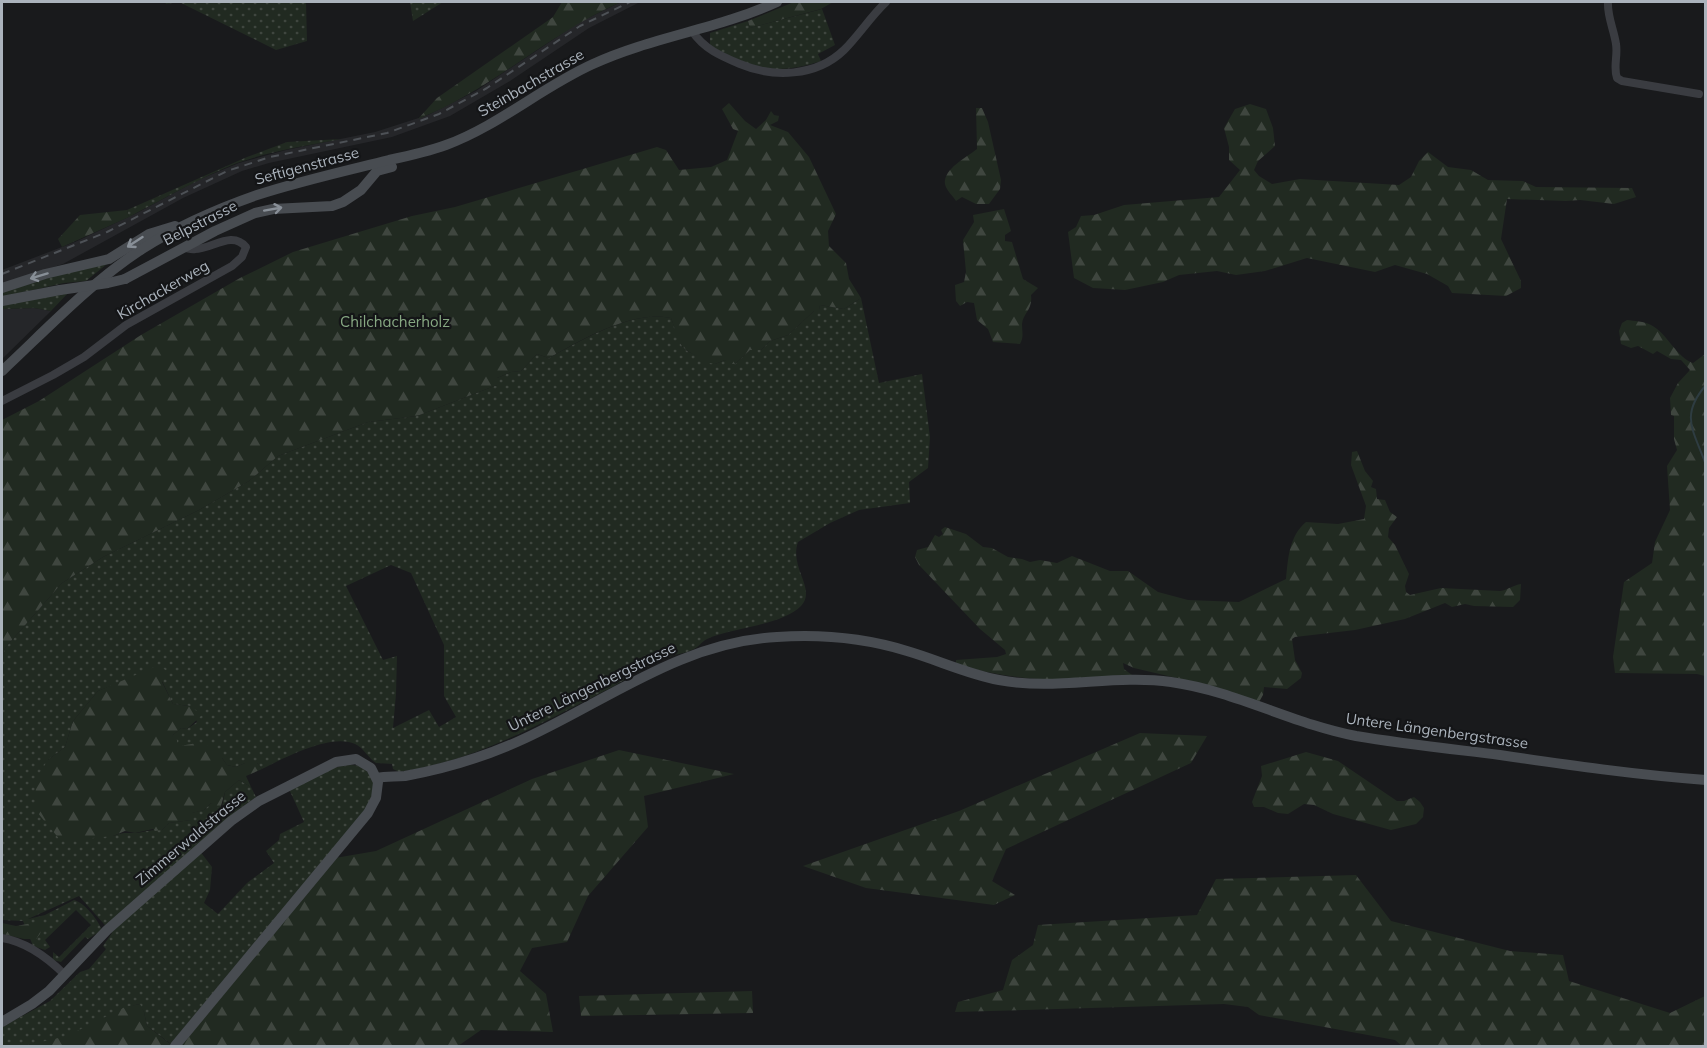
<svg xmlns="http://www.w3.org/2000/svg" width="1707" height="1048" font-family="Mulish,sans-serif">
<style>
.built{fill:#252629}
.grass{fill:url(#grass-dots);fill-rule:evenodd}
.forest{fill:url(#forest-firs)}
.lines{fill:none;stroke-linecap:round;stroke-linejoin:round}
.stream{stroke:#2e3c41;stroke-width:2}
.street{stroke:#3a3c41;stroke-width:8}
.secondary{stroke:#484c51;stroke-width:10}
.rail{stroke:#4d5156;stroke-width:2;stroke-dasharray:8 6;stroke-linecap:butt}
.secondary-bridge{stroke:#484c51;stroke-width:10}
.oneway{stroke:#888f97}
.labels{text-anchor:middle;stroke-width:4.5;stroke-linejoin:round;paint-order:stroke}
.street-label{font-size:15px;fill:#abb3bc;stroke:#141517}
.park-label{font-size:15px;fill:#86a782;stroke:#141517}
</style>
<defs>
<pattern id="grass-dots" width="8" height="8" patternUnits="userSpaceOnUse" patternTransform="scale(1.5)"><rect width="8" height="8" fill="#212a21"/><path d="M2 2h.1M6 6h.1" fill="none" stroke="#3f463f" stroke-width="1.8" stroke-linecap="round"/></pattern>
<pattern id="forest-firs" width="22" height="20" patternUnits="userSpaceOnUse" patternTransform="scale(1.5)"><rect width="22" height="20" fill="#212a21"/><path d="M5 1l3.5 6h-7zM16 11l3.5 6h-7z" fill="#3f463f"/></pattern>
</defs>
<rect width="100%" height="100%" fill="#191a1c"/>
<!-- built -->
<g class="built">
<polygon points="621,2 640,2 589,28 510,81 450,116 392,137 269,163 242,171 183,198 63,264 2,284 2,270 75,242 137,213 198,180 239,163 286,150 375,132 428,115 476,91 578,23"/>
<polygon points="34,308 51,311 2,359 2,309"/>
</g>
<!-- grass -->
<g class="grass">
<polygon points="165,2 306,2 307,41 276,50 179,2 166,4"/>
<polygon points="410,2 443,2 413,21"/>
<path d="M822 9 835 45 818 54 821 61C780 75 746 71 710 45V33L748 21 750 28Z"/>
<path d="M341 139C306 146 270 151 237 163 200 178 165 198 129 217L127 210 247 157 287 142Z"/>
<polygon points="107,264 86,281 64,283 2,297 2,292 46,277"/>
<polygon points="69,292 51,311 34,308 2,309 2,305"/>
<path d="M861 298 879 383 922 374 930 437 928 468 909 482 910 503 859 510 830 523 798 542C789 568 817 589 801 606 781 626 733 627 707 639 701 642 698 648 692 650 684 654 674 654 666 658 648 666 631 676 614 686 546 721 476 761 399 772L393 769 392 764 376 763C368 758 364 748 355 744 331 733 284 758 262 769L257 763H245L236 767 227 765 222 758 177 748 172 736 181 728 187 729 197 722 190 706 173 704 162 681 121 682 98 691 73 721 65 747 48 760 113 836C122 832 127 833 137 833 146 832 152 829 162 830L169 823 191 820V813L204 810 211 803 222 807 225 792 239 780 251 787 256 797 239 809 196 846 212 867 210 890 204 903 218 914 247 883 274 863 266 851 279 840 280 834 304 822 289 789C307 780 359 747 372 778 377 791 369 802 363 813L171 1044 147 1026 144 1012 139 1004C113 1010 92 1028 66 1037 46 1044 23 1046 2 1046V1027L50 1001 80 972 89 969 106 949 103 946 112 933 79 896 28 919 45 915 74 900C85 903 98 920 102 930L88 939 85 937 61 962 53 960V952L59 957 91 925 76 910 45 940 50 947 45 950 33 946 23 921 2 920V657L5 648 62 583 103 557 199 510 249 481 278 456 368 422 417 416 497 385V378L511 372 521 371 537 354 549 358C581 340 634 309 671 318L682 346 687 351 715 364 725 360 735 364 750 350H761L770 341 788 335 814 311 819 310 820 305 844 309ZM391 565 411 573 444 645V696L456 717 439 727 429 710 393 728 396 694 397 656 383 660 346 586Z"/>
</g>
<!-- forest -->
<g class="forest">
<path d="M562 2H621C549 33 492 90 418 119L437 98 553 17Z"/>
<polygon points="794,2 833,2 821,9 750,28 748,21"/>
<path d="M729 103 745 121 756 129 766 120 771 111 774 115 779 116 778 121 770 125 788 132 809 157 836 214 828 231 829 246 846 263 849 279 861 298 844 309 820 305 819 311H814L788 335 770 341 761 350H750L735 364H730L725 360 715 364 704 362C699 355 692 355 685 349 677 343 675 327 671 318 634 309 580 340 549 358L537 354 521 371 511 372 497 378V385L417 416 368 422 278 456 249 481 199 510 103 557 62 583 5 648 2 657V420L39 401 141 335 240 278 293 252 412 216 455 207 657 147 666 150 679 170 711 167 727 160 738 131 733 129 722 109Z"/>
<polygon points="1250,104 1266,109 1273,128 1275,146 1258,161 1254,170 1259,176 1272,184 1300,179 1399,185 1411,177 1419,161 1428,152 1448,167 1471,170 1488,180 1523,181 1536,187 1632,188 1636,197 1614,204 1580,200 1566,201 1507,199 1501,239 1521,281 1521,288 1506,296 1452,293 1448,286 1427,274 1395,265 1375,272 1307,258 1265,271 1236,275 1217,271 1179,275 1163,282 1125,290 1093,288 1074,278 1068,232 1076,227 1081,216 1094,215 1124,205 1219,197 1240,170 1229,160 1229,147 1224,128 1235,109"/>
<path d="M976 108H982L988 122 1001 180 1000 189 989 204H976L962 197 956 201C953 196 946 190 945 184 943 169 967 157 977 149Z"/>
<path d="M1004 209 1011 231 1005 235V241L1012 242 1023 279 1038 288 1031 295C1033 310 1023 313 1022 324 1022 333 1024 336 1020 344L993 342 988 329 977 320 974 303 967 302 960 306 956 301 955 285 964 282 966 272 963 240 974 222 973 215Z"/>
<polygon points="127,210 129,217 62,247 58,239 80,215"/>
<path d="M1627 320C1634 321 1644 321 1651 325 1667 333 1677 358 1693 363L1705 354V676L1697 674 1615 673 1613 657 1624 582 1652 563 1655 542 1670 510 1667 466 1677 450 1674 439V416L1671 415 1670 398 1678 383 1690 370 1681 360 1671 359 1657 351 1653 354 1638 346 1631 348 1621 344 1619 331 1622 323Z"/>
<path d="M1357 451 1365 471 1373 481 1371 487 1376 489 1377 499 1385 500 1390 512 1397 517 1389 528 1388 537 1395 545 1409 574 1405 586 1406 592 1410 595 1441 588 1500 591C1508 590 1513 585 1521 584L1520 600 1513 607 1474 606 1465 604 1452 607 1445 603 1405 619 1355 630 1295 637 1292 639 1295 660 1302 673 1301 678 1287 689 1264 687 1263 695 1259 702 1202 684 1134 668 1123 663 1124 669 1132 675C1105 675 1079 681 1053 680 1022 679 985 673 956 664V660L997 657 1006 654 1005 650 980 629 919 565 915 557 917 550 928 547 935 535 939 537 943 534 941 530 945 527 966 534 983 547 992 548 1008 557 1022 559 1030 562 1040 560 1057 563 1072 556 1110 571H1128L1158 592 1188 600 1239 602 1286 579C1288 559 1289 536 1306 522L1338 524 1364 519 1366 506 1351 465 1352 452Z"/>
<path d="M159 665 169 673 162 682 173 704 190 706 202 715 187 729 181 728 172 736 177 740V747C197 742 205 741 223 753L222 758 227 765 236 767 245 763H257L262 769 246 776 251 787 239 780 225 792 220 809 211 803 204 810 192 813 191 820 169 823 162 830 155 831 153 829 135 833 125 831 113 836 61 841 37 812 35 780 48 760 65 747 73 721 98 691Z"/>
<polygon points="1140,733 1207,736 1191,763 1006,849 992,881 1015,895 994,905 866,888 803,866 959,811"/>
<polygon points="619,750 734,774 644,796 648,827 588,896 567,942 532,948 520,971 546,994 553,1032 481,1030 458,1046 181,1046 335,858 376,851 532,779"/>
<polygon points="1306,752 1338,761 1397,801 1404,801 1414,797 1420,802 1424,808 1423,817 1416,824 1391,830 1333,814 1314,805 1304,804 1288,814 1278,813 1264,807 1254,807 1252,802 1262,776 1261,766"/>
<polygon points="1356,875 1391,921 1510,951 1563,955 1569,981 1670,1013 1705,996 1705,1046 1402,1046 1395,1040 1259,1015 1248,1007 1224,1004 955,1012 958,1002 1003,990 1012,960 1033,945 1038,925 1197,915 1216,879"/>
<polygon points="38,922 42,925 40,934 36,939 24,939 2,934 2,923 16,926"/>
<polygon points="752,991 753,1013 581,1016 579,996"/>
<polygon points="140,1004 144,1012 147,1026 173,1046 23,1046 67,1036 125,1007"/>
</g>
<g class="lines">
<!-- stream -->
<path class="stream" d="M1706 385C1679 416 1694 431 1706 465"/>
<!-- street -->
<g class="street">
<path d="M1608 2C1607 16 1614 30 1616 44 1618 56 1613 67 1617 78L1622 81 1699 94"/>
<path d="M692 31C704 49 721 56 740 64 773 78 816 77 844 50 859 35 871 16 886 2"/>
<path d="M2 401 53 375 84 357 126 325 232 266 242 257 246 247C232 230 212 249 195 249 191 250 188 248 185 248"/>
<path d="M2 938C27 942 47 957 65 975"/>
</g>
<!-- secondary -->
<g class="secondary">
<polyline points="125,279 215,231 255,213 273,209 332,206 343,202 361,190 377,171 392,167"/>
<polyline points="2,288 45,274 109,259 149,234 175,226"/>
<polyline points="2,301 60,290"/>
<path d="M2 371C47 329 90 283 142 249 178 226 217 209 257 195 300 181 345 171 389 160 408 156 427 152 446 145 498 126 542 87 593 64 652 37 718 29 777 2"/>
<path d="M377 778C386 776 395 777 405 776 443 769 481 758 517 742 603 704 679 642 777 637 821 634 865 638 907 651 938 660 967 674 999 680 1056 691 1113 674 1171 682 1235 691 1293 724 1356 736 1404 744 1452 749 1500 755 1568 765 1637 775 1706 780"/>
<polyline points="2,1022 32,1004 49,991 107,930 231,821 259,801 336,762 356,759 371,768 378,782 376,798 368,813 175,1046"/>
</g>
<!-- rail -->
<polyline class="rail" points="2,274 107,232 227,171 270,157 387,133 439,114 487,88 580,26 630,2"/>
<!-- secondary-bridge -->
<polyline class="secondary-bridge" points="60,290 108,283 125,279"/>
</g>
<!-- one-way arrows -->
<defs><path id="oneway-shaft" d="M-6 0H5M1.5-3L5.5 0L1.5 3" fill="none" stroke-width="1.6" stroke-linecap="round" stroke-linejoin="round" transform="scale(1.5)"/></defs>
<g class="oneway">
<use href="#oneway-shaft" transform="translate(273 209) rotate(-10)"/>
<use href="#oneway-shaft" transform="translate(135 242) rotate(147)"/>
<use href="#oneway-shaft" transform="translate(39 276) rotate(163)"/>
</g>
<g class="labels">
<!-- street labels -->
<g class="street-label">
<text transform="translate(531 83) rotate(-30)" y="5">Steinbachstrasse</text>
<text transform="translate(307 166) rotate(-15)" y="5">Seftigenstrasse</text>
<text transform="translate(200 223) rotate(-27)" y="5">Belpstrasse</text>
<text transform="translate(163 290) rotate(-30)" y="5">Kirchackerweg</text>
<text transform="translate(592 687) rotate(-26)" y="5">Untere Längenbergstrasse</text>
<text transform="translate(1437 731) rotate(8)" y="5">Untere Längenbergstrasse</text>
<text transform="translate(191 838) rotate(-40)" y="5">Zimmerwaldstrasse</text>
</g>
<!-- park labels -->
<g class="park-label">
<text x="395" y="327">Chilchacherholz</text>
</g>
</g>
<!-- border -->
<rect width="1707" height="1048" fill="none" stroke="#abb3bc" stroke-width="6"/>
</svg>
